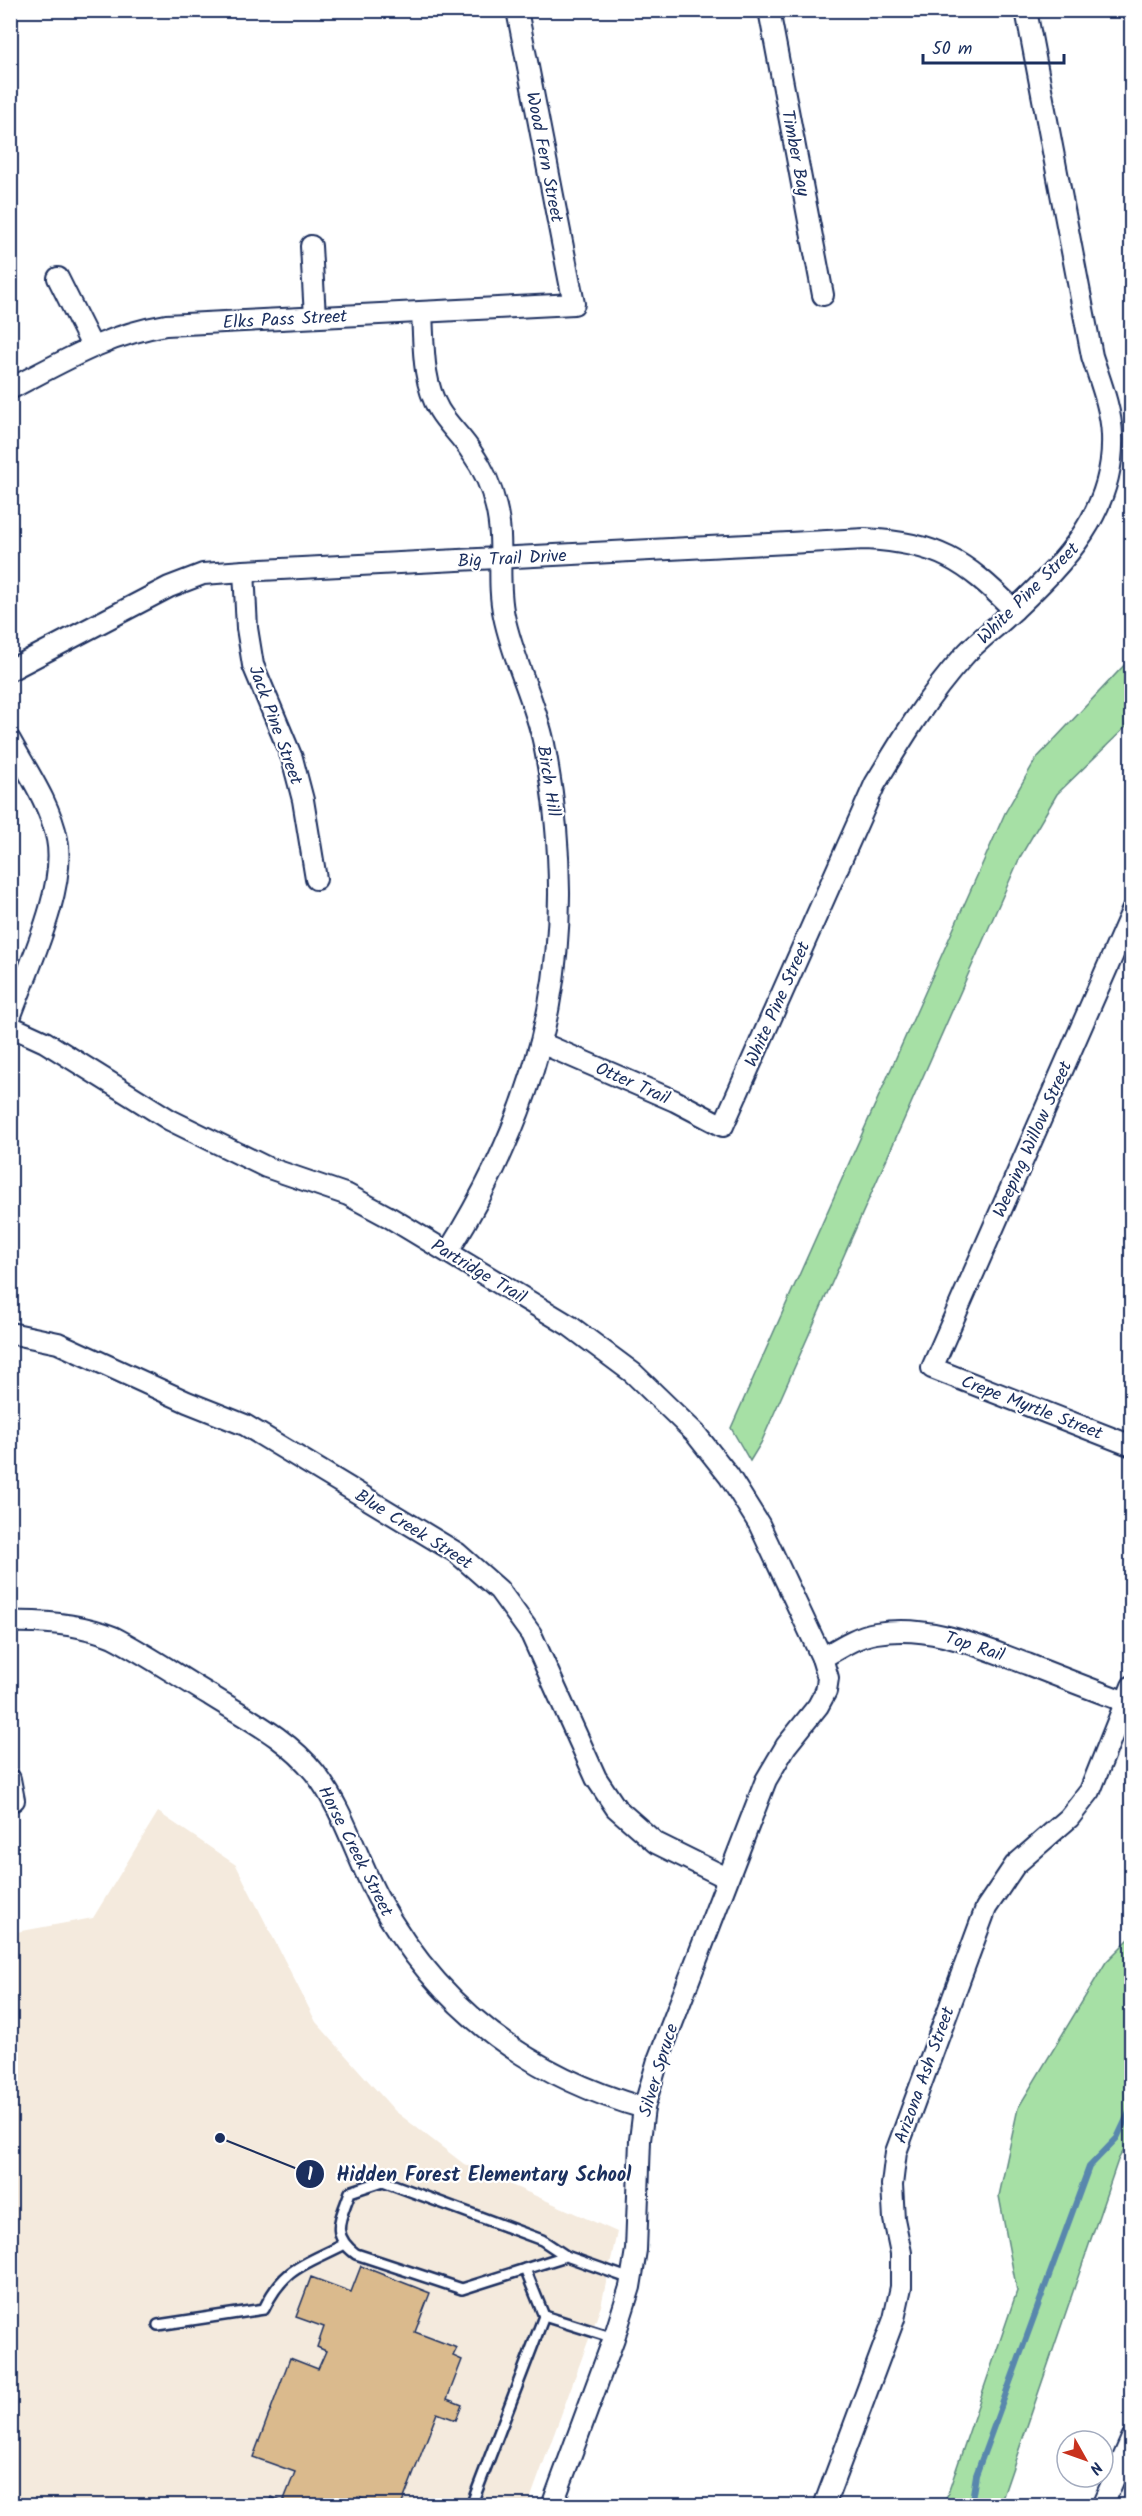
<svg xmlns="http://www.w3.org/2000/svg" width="1142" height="2516" font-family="Kalam,sans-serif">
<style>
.built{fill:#f4eadd}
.green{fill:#a6e0a5;stroke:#608882;stroke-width:1.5}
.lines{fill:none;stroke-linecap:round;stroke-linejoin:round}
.stream{stroke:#5987ad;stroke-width:6}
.building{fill:#daba8d;stroke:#1b2f5e;stroke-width:1.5}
.service-casing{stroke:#1b2f5e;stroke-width:14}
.minor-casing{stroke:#1b2f5e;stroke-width:24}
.service{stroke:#fff;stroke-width:9}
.minor{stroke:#fff;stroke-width:20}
.labels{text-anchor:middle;stroke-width:4.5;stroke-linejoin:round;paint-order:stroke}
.street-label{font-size:18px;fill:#1b2f5e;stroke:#fff}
.leader{fill:none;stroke:#1b2f5e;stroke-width:2}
.callout-dot{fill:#1b2f5e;stroke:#fff;stroke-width:2}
.mark-label{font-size:18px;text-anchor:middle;font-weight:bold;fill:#fff}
.callout-label{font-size:20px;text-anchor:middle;font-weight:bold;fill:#1b2f5e;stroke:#fff;stroke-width:4.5;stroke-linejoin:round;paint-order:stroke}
</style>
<rect width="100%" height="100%" fill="#fff"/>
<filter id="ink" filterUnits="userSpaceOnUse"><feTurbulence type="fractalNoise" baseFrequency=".0167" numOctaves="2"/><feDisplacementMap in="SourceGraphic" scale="12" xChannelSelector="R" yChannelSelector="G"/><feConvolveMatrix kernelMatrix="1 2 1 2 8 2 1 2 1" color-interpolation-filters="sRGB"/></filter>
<g filter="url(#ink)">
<!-- built -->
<polygon class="built" points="158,1812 236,1865 316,2022 395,2111 464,2164 617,2232 601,2306 528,2505 11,2506 11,1933 93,1918"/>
<!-- green -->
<g class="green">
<polygon points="1131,658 1131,722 1057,794 1020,857 761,1443 750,1461 731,1428 1005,813 1036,759"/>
<polygon points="1131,1937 1131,2136 1118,2160 1000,2505 944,2505 1017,2291 999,2196 1018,2108 1106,1962"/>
</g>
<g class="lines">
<!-- stream -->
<polyline class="stream" points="971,2506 976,2475 1089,2167 1117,2138 1132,2106"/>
</g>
<!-- building -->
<polygon class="building" points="361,2266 430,2293 415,2332 457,2348 453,2356 462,2360 447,2399 462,2405 456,2420 437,2413 401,2506 379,2506 358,2497 355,2506 268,2506 271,2497 283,2502 295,2472 253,2457 290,2358 318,2369 326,2351 317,2347 324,2327 296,2317 311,2277 351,2292"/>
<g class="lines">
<!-- service casing -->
<g class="service-casing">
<g id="service">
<path d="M566 2256 462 2289 356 2254C329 2234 341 2219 350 2192L383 2181 542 2240 566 2256 631 2279"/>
<polyline points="544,2316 614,2338"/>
<path d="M158 2325 264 2309C284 2267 304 2265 343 2245"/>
<polyline points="471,2506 544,2316 525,2269"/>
</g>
</g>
<!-- minor casing -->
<g class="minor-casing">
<g id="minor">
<polyline points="769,10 823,295"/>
<polyline points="311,246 315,317"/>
<polyline points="58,278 92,346"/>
<path d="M422 313C424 345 422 381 439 410 448 425 463 438 472 453 483 468 492 489 496 507 505 543 496 580 504 616 513 660 535 700 544 744 581 935 551 1087 448 1252"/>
<path d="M10 389C64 361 106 335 166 325L574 304 517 10"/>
<polyline points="244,571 247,628 253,665 292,758 303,800 316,879"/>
<path d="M10 670 169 587 203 574 244 571 865 539C938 543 964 560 1014 610"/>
<path d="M10 740C27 771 50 804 57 839 67 889 27 970 10 1018"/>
<polyline points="1132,911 932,1368 1132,1446"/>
<polyline points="10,1026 45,1042 170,1120 266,1167 348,1195 389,1217 570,1326 633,1373 695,1433 729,1476 759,1524 822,1658 828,1678 826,1691 818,1706 786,1746 766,1780 658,2060 644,2108 640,2140 636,2250 630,2287 614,2338 552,2506"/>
<path d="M541 1043 675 1101 723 1126 875 784C902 739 928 696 963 657 978 640 997 627 1013 611 1065 562 1115 511 1112 435 1111 408 1100 381 1092 356L1026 10"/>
<polyline points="10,1333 58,1343 187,1402 245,1425 457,1553 499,1590 531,1634 596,1778 616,1808 656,1843 727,1878"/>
<path d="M10 1622C46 1621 80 1624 113 1637 146 1654 178 1676 210 1695 248 1719 287 1738 315 1773 344 1810 356 1857 378 1898 437 2006 527 2075 644 2108"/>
<path d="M822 1658C839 1648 857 1636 876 1633 930 1624 978 1646 1027 1664 1060 1677 1093 1690 1126 1702"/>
<polyline points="10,1779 14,1800 10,1800"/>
<polyline points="824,2506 894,2319 901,2287 901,2253 894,2219 892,2185 896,2152 986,1908 1015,1865 1069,1818 1090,1791 1132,1686"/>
<polyline points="1102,2506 1132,2438"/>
</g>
</g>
<!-- service -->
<use href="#service" class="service"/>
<!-- minor -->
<use href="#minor" class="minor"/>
</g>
</g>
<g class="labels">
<!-- street labels -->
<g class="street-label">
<text transform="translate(796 153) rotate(79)" y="6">Timber Bay</text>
<text transform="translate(545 157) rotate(79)" y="6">Wood Fern Street</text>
<text transform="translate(285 319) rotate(-3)" y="6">Elks Pass Street</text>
<text transform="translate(512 558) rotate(-3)" y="6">Big Trail Drive</text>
<text transform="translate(1028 593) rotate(-45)" y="6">White Pine Street</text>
<text transform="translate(276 725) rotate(70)" y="6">Jack Pine Street</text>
<text transform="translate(549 781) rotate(81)" y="6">Birch Hill</text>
<text transform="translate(777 1004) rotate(-66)" y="6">White Pine Street</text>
<text transform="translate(633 1083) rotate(24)" y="6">Otter Trail</text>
<text transform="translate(1032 1139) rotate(-66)" y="6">Weeping Willow Street</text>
<text transform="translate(479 1271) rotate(31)" y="6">Partridge Trail</text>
<text transform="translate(1032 1407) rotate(21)" y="6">Crepe Myrtle Street</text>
<text transform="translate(414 1529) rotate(32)" y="6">Blue Creek Street</text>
<text transform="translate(975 1646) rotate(18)" y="6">Top Rail</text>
<text transform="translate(356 1851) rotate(63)" y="6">Horse Creek Street</text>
<text transform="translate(658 2070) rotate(-73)" y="6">Silver Spruce</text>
<text transform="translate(924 2075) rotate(-70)" y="6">Arizona Ash Street</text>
</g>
</g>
<!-- callouts -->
<path class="leader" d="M220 2138L310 2174"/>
<g class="callout-dot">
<circle cx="220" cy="2138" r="6"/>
<circle cx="310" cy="2174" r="15"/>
</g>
<g class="mark-label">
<text x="310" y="2180">1</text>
</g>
<g class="callout-label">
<text x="484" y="2181">Hidden Forest Elementary School</text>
</g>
<!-- margin -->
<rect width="1142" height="2516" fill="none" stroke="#fff" stroke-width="36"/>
<rect x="18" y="18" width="1106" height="2480" fill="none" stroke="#1b2f5e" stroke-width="2" filter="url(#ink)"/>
<!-- north arrow -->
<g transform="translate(1085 2459) rotate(130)"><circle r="28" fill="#ffffff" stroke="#a4acbf" stroke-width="1.5"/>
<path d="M0-4.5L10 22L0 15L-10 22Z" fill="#c8321e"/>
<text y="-9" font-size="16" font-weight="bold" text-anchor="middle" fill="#1b2f5e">N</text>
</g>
<!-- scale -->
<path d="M923 54v9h141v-9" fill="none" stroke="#1b2f5e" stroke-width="3"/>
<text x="932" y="54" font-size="18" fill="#1b2f5e" stroke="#ffffff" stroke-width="4.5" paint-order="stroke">50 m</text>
</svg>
